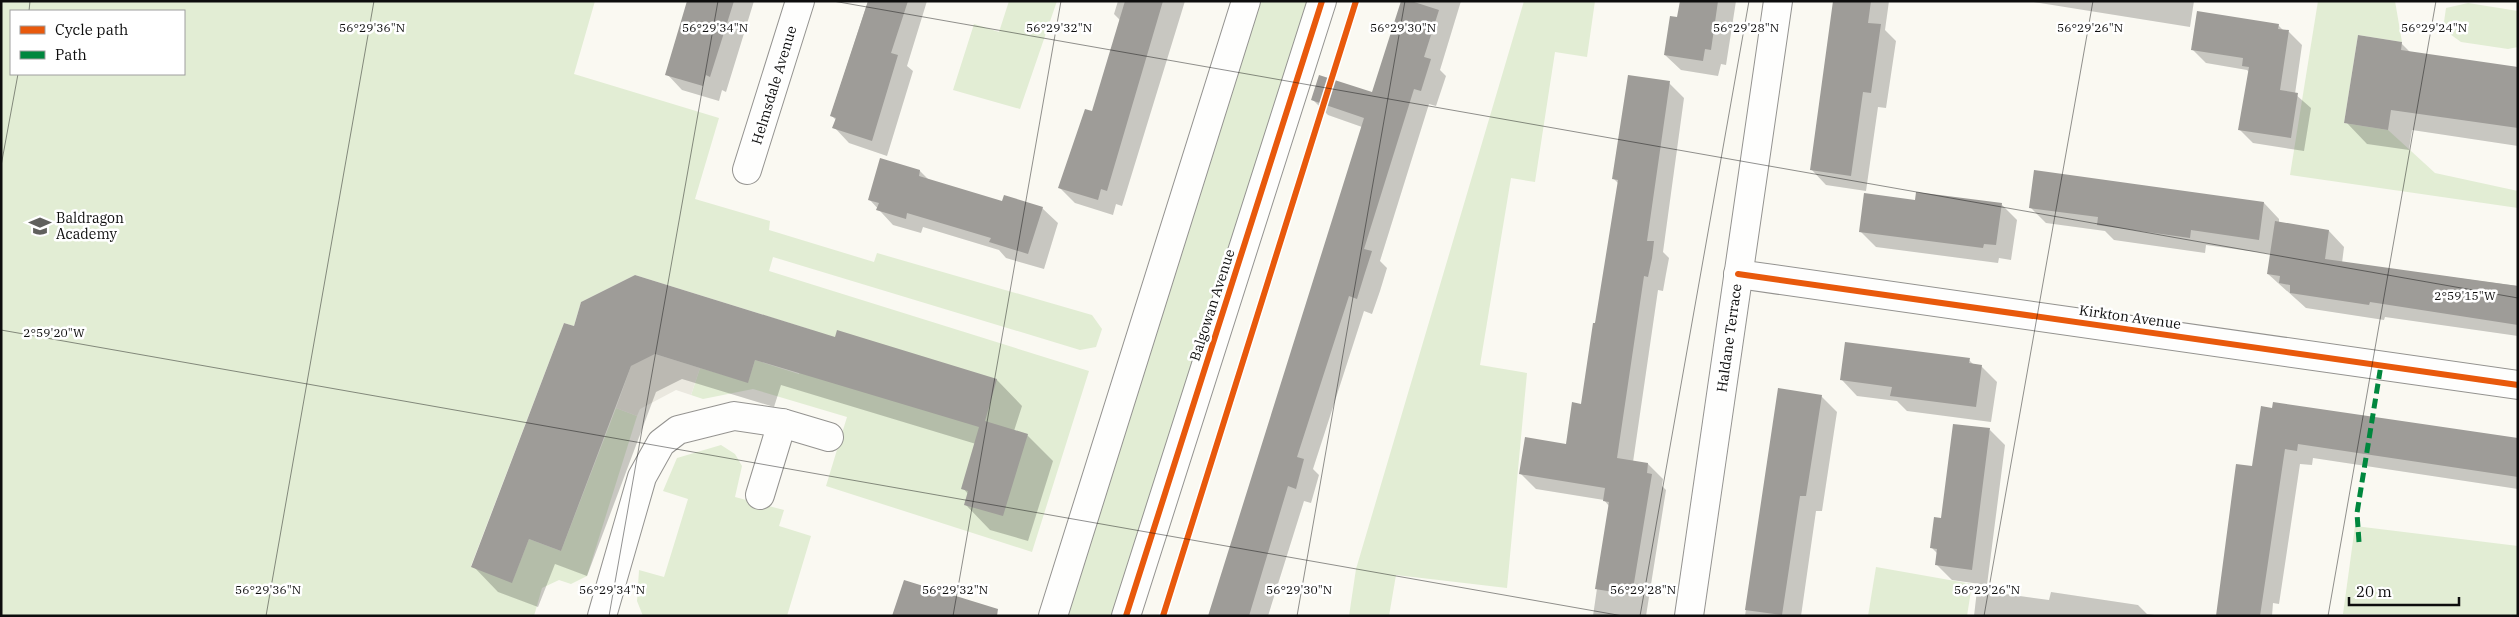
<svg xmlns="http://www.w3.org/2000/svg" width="2519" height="617" font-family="'IBM Plex Serif',serif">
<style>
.green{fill:#e2edd4;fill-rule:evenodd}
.plaza{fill:#eae8df}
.shadow{fill:#0003}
.building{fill:#9e9c98}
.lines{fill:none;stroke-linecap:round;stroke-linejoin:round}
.minor-casing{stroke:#949390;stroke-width:30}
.minor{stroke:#fefefd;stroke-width:28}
.quiet{stroke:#00873e;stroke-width:5;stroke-dasharray:10 5;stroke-linecap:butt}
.cycleway-casing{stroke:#fff;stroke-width:9}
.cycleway{stroke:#e8590c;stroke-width:6}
.ticks{fill:none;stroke:#0d0d0d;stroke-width:1;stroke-opacity:0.45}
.labels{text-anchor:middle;stroke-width:5;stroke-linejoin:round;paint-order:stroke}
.street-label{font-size:14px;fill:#0d0d0d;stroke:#fff}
.poi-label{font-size:14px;fill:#0d0d0d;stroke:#fff;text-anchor:start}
.ticks-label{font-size:12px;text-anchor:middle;fill:#0d0d0d;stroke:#fff;stroke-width:5;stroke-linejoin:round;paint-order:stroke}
</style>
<rect width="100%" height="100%" fill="#faf9f2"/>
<!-- green -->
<g class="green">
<path d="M1 1H595L574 74 719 118 695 199 770 221 769 230 874 262 877 253 1092 315 1102 329 1096 347 1080 350 773 257 769 271 1089 371 1032 552 826 486 847 417 753 389 703 399 691 395 700 368 748 382 755 360 799 374 812 330 635 275 581 302 574 326 564 323 471 566 512 582 529 539 561 551 616 408 637 416 587 576 571 584 559 580 542 588 534 616H1ZM11 11H184V74H11Z"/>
<polygon points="1009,1 1057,1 1020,109 953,90 974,24 999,32"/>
<polygon points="1259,1 1311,1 1117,616 1066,616"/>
<polygon points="1524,1 1595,1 1587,57 1555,52 1535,182 1511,178 1480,365 1527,373 1507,588 1396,575 1389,616 1349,616 1356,569"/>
<polygon points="2318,1 2395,1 2402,42 2358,35 2344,123 2388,130 2435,173 2518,191 2518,208 2290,175"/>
<polygon points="2468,3 2518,11 2518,47 2508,49 2461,42 2443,29 2446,8"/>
<polygon points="721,445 735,454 742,466 735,497 784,510 779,526 811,536 787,616 643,616 637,601 639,570 664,577 688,499 663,491 677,458"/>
<polygon points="2355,526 2518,546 2518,616 2343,614"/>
<polygon points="1876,567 1972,584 1967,616 1868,616"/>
</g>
<!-- plaza -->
<polygon class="plaza" points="655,354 700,368 691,395 676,390 640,409 637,416 616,408 631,366"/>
<!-- shadow -->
<g class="shadow">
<polygon points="690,1 754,1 726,92 722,90 719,101 682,90 667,74"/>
<polygon points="868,1 927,1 907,66 913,71 887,156 849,143 834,127 836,120 831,115"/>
<polygon points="1118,1 1185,1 1122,206 1116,204 1113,215 1075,203 1060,188 1093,113 1117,33 1120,20 1114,14"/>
<polygon points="1402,1 1461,1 1440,70 1446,76 1436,106 1429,104 1380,261 1387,268 1380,291 1372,314 1364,311 1313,469 1319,475 1311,503 1304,501 1268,616 1209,616 1362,127 1328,115 1312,99 1373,93"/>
<polygon points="1681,1 1736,1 1726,65 1721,64 1718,76 1681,70 1665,55 1678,18"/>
<polygon points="1834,1 1889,1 1885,30 1896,41 1886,108 1878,107 1866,191 1826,185 1811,169"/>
<polygon points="2028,1 2194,1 2190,27"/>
<polygon points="2278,25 2284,31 2289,32 2302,45 2295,94 2311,108 2304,151 2253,143 2239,129 2249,72 2247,70 2206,63 2193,50"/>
<polygon points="2401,43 2411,53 2518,68 2518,146 2412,130 2409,150 2367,144 2346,122"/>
<polygon points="1669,83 1684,98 1663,252 1669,258 1666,274 1663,291 1658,290 1633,462 1648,464 1663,479 1662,486 1666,490 1646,616 1593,616 1609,506 1604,500 1536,489 1521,474 1567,446 1583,405 1619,184 1614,179"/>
<polygon points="881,160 920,171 929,180 1003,203 1042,208 1058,223 1044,269 1006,258 999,250 923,227 921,233 893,225 869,199"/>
<polygon points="1916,201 2001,204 2017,220 2011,260 1999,258 1998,263 1876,247 1860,231"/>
<polygon points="2264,203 2279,219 2279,223 2329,231 2344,247 2342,263 2518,286 2518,336 2385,317 2384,320 2306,308 2268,274 2271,254 2206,245 2205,253 2114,240 2105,231 2046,223 2030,207"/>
<polygon points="574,328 836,338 838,332 997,380 1022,406 1014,431 1027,435 1053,461 1028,541 990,530 965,504 968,494 963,488 976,444 781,385 774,407 682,379 656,392 587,576 555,564 538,607 498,592 473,566"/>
<polygon points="1969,360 1975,366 1981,366 1997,382 1991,422 1907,411 1897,401 1857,396 1842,380"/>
<polygon points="1779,390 1821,396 1837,412 1822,511 1816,511 1801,616 1745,616"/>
<polygon points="2262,408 2518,439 2518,489 2313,458 2312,465 2300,464 2279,604 2273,603 2272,616 2217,616 2253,468"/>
<polygon points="1990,430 2005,445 1987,585 1952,580 1937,565 1938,554 1932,548 1942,519"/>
<polygon points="1977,590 2049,600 2051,592 2138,605 2147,614 2162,616 1974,616"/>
</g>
<!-- building -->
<g class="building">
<polygon points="687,1 734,1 710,77 706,75 703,86 665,75"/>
<polygon points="868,1 908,1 891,53 898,55 872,141 832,128 836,118 830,116"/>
<polygon points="1125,1 1163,1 1107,191 1101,189 1098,200 1058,188 1085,109 1092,111"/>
<polygon points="1401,1 1411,1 1439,10 1424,57 1431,59 1421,91 1414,89 1364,249 1372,251 1364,276 1357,299 1349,296 1297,457 1304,459 1296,489 1288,486 1249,616 1208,616 1364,118 1311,100 1319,75 1372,92"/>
<polygon points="1680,1 1718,1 1711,50 1705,49 1703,61 1664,55 1670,16 1677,17"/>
<polygon points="1833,1 1871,1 1868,23 1881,24 1871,93 1863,92 1851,176 1810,170"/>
<polygon points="2197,11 2279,24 2278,29 2289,30 2280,90 2298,93 2291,138 2238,130 2249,67 2242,66 2243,58 2191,50"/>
<polygon points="2358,35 2402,42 2401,50 2518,67 2518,128 2391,110 2388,130 2344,123"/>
<polygon points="1628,75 1670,81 1647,241 1654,241 1652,258 1648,277 1644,276 1617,458 1648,463 1647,473 1652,474 1632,595 1595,589 1609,502 1603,501 1605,488 1519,474 1525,437 1566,444 1572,402 1581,404 1593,323 1595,323 1618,180 1612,179"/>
<polygon points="880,158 920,170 919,176 1002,201 1004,195 1043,207 1028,254 989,242 991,238 907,213 906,219 876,210 879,203 868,200"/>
<polygon points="2034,170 2264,202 2259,240 2191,230 2190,238 2097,225 2098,217 2029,208"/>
<polygon points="1916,192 2002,203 1996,245 1984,244 1983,248 1859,232 1864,193 1915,200"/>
<polygon points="2275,221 2329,230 2325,259 2518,286 2518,325 2370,302 2369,305 2290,293 2290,285 2279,283 2280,276 2267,274"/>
<polygon points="635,275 835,337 837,330 997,379 985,421 1028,434 1003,516 964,505 968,491 961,489 979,427 755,360 748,383 655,354 631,366 561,551 529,539 512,583 471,567 564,323 574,326 581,302"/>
<polygon points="1845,342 1970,358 1969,363 1982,365 1976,407 1890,396 1892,387 1840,380"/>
<polygon points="1778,388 1822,395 1806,496 1800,496 1782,615 1745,610"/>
<polygon points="2273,402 2518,438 2518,477 2298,444 2297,451 2285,449 2260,616 2216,616 2236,464 2252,466 2261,406 2272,408"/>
<polygon points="1953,424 1990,428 1972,570 1935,565 1937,549 1930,548 1934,517 1941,518"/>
<polygon points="904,580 998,609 997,616 892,616"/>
</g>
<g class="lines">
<!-- minor casing -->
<g class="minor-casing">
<g id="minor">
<polyline points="747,170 800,1"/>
<polyline points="1738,274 2518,385"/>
<polyline points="760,495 782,423"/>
<polyline points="602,616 642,477 661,443 678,430 734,416 782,423 829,437"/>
<polyline points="1053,616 1246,1"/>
<polyline points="1126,616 1322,1"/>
<polyline points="1689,616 1778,1"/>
</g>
</g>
<!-- minor -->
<use href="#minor" class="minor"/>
<!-- quiet -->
<polyline class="quiet" points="2359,542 2357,513 2381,365"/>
<!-- cycleway casing -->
<g class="cycleway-casing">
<g id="cycleway">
<polyline points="1738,274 2518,385"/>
<polyline points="1126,616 1322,1"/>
<polyline points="1163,616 1356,1"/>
</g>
</g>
<!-- cycleway -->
<use href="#cycleway" class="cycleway"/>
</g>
<!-- ticks -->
<path class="ticks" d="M833 1 2518 298M29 11 30 1M1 166 18 74M1 330 1623 616M266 616 374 1M609 616 718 1M953 616 1061 1M1297 616 1405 1M1640 616 1749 1M1984 616 2093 1M2328 616 2436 1"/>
<!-- icons -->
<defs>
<g id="school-bare" transform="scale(1.725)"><path d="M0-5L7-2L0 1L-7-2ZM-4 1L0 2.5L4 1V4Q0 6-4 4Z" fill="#60605d" stroke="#fff" stroke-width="2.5" paint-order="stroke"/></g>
</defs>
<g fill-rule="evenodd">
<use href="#school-bare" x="40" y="226"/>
</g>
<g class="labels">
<!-- street labels -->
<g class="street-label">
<text transform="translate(774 85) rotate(-73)" y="5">Helmsdale Avenue</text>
<text transform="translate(1212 305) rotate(-72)" y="5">Balgowan Avenue</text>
<text transform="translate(2130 317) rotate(8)" y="5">Kirkton Avenue</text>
<text transform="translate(1729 338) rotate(-82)" y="5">Haldane Terrace</text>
</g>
<!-- poi labels -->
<g class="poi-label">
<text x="56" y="223">Baldragon<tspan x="56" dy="16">Academy</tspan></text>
</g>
</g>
<g class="ticks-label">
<text x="715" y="32">56°29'34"N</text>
<text x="372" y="32">56°29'36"N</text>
<text x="1059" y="32">56°29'32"N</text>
<text x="1403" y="32">56°29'30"N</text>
<text x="1746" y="32">56°29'28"N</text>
<text x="2090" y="32">56°29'26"N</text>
<text x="2434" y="32">56°29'24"N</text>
<text x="2465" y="300">2°59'15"W</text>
<text x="54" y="337">2°59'20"W</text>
<text x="268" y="594">56°29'36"N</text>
<text x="612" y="594">56°29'34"N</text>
<text x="955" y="594">56°29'32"N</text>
<text x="1299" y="594">56°29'30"N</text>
<text x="1643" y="594">56°29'28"N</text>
<text x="1987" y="594">56°29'26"N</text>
</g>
<!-- border -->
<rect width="2519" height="617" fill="none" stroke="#0d0d0d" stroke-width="5"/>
<!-- legend -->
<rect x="10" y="10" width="175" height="65" fill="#ffffff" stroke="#9e9e9e"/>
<rect x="20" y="26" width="25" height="8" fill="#e8590c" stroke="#9e9e9e"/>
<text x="55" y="35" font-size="15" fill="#0d0d0d">Cycle path</text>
<rect x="20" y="51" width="25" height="8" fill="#00873e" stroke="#9e9e9e"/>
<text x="55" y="60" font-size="15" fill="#0d0d0d">Path</text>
<!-- scale -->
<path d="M2349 597v8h110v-8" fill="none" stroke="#0d0d0d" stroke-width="2.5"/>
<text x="2356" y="597" font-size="15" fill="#0d0d0d" stroke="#ffffff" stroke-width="4" paint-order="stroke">20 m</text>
</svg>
